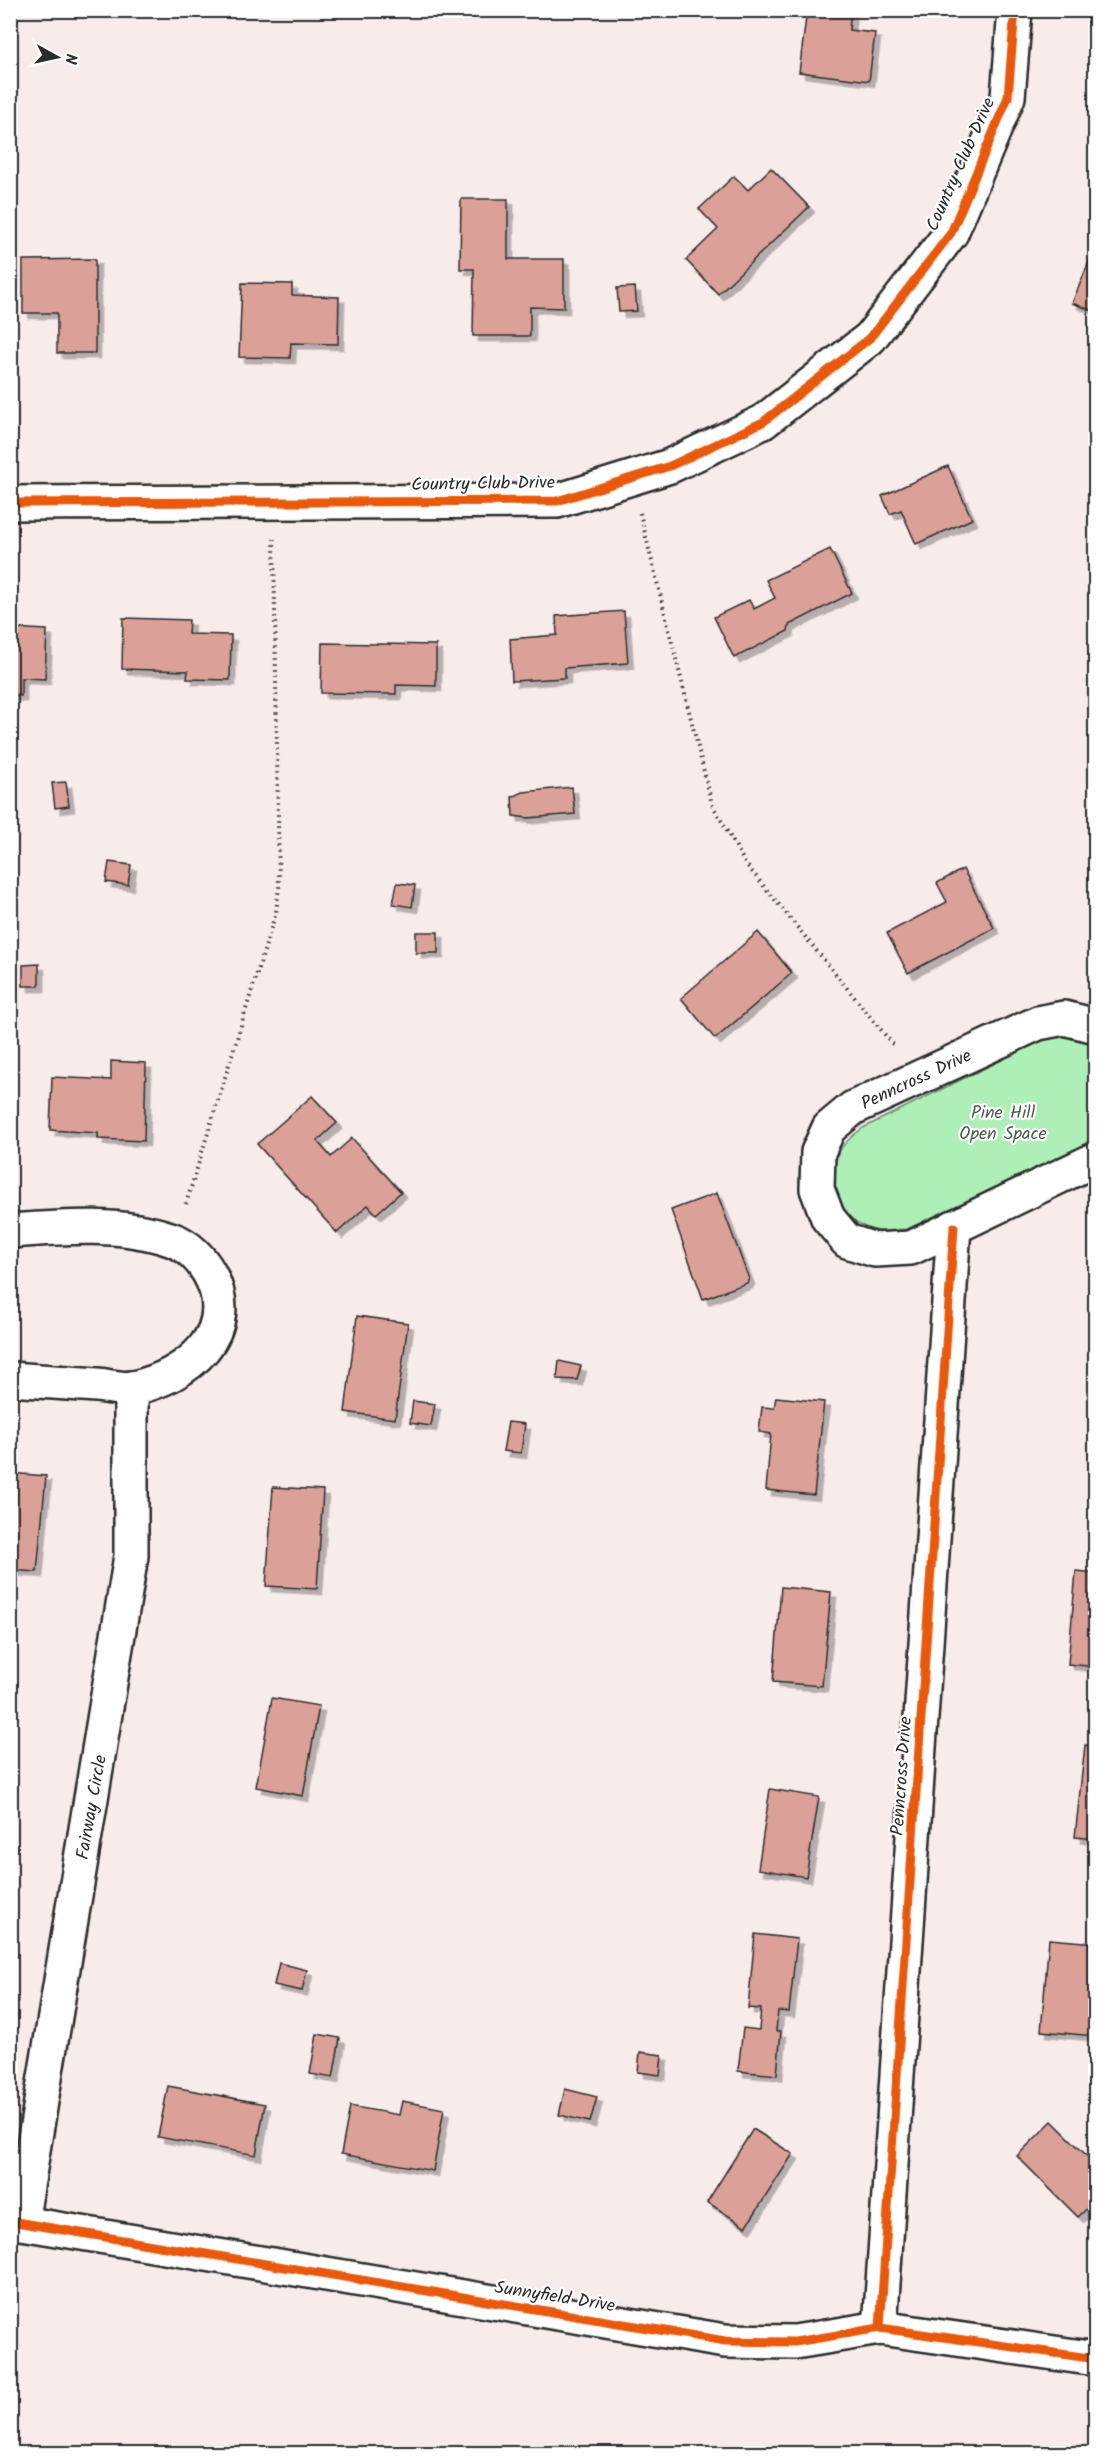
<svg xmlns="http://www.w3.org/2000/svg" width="1106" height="2464" font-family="Kalam,sans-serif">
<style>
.green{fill:#aeefb7;stroke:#6c8d71;stroke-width:1.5}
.building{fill:#dba199;stroke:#2b2b2b;stroke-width:1.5;filter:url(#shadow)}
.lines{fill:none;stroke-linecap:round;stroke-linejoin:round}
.minor-casing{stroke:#2b2b2b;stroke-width:38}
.path{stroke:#2b2b2b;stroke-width:4;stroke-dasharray:1.5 4.5;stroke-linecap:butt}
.minor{stroke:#fff;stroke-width:33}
.cycleway-casing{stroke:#fff;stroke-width:13}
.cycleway{stroke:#e8590c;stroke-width:9}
.labels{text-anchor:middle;stroke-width:4.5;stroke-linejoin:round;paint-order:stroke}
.street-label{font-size:18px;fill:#2b2b2b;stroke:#fff}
.park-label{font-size:18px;fill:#4c5c4e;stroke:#fff}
</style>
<defs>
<filter id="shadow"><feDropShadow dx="5.5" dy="5.5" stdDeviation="0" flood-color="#0004"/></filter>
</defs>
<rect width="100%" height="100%" fill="#f8eceb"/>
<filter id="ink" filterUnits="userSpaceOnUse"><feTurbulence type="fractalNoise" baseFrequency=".0167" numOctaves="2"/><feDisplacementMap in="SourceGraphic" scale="12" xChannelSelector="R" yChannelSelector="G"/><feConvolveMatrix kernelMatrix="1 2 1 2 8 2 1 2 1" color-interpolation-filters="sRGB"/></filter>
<g filter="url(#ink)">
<!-- green -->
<path class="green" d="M1069 1035 1084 1039 1095 1047V1136L1080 1147 907 1229C895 1230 882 1233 870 1229 842 1219 826 1183 838 1155 842 1144 853 1135 863 1128L1036 1043 1051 1037Z"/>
<!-- building -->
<g class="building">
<polygon points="807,10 851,10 849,30 875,33 869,81 799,72"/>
<polygon points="771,168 809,207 718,294 686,260 718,229 699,209 734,176 748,190"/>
<polygon points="461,199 508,199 508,259 564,259 564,308 530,307 530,336 473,336 474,269 460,269"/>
<polygon points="1096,245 1096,312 1072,303"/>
<polygon points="95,259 95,353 57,353 57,313 23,313 23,260"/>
<polygon points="242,283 292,284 292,295 339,297 338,344 291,343 290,358 239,357"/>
<polygon points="635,287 637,311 619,312 617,288"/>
<polygon points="948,466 972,519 916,544 901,510 890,514 882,496"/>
<polygon points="830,549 852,593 789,625 788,631 734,658 714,617 749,600 754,609 775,598 766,580"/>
<polygon points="624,611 628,663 565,668 565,678 512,681 510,639 557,635 556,616"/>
<polygon points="123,618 189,620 188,634 231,635 230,680 187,679 188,671 122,669"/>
<polygon points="10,628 47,630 45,679 21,678 21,696 10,696"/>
<polygon points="322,643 436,645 436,686 396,685 396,694 321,693"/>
<polygon points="66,782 69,806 55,808 52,783"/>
<polygon points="572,787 575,814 528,818 513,816 512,797 523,792"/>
<polygon points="109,862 131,865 128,885 106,882"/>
<polygon points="963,869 994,928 908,973 887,933 947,902 937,883"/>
<polygon points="397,883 415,885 412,907 393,904"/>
<rect x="416" y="932" width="22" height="21"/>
<polygon points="758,932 792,973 715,1039 681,998"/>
<polygon points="39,964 39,986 23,986 23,965"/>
<polygon points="111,1061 146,1063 144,1141 98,1139 98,1133 50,1130 52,1077 111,1080"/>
<polygon points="312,1096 337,1123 317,1141 331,1157 352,1138 401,1192 376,1214 368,1205 337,1233 257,1144"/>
<polygon points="717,1193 749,1279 747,1283 703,1299 671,1210"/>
<polygon points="357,1316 408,1323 395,1419 345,1412"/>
<polygon points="559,1361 581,1366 577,1380 557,1379"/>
<polygon points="776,1397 824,1402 814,1495 766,1490 771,1434 759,1432 762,1407 774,1408"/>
<polygon points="413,1401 435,1404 431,1426 410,1423"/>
<polygon points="508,1422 525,1424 521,1453 503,1451"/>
<polygon points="10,1473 46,1476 37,1572 10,1570"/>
<polygon points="273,1487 323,1490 317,1589 266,1586"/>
<polygon points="1076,1571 1096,1573 1096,1667 1068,1664"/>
<polygon points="781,1587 831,1592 822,1686 773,1682"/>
<polygon points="272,1698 319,1706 303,1796 256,1787"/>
<polygon points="1085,1745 1096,1746 1096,1839 1075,1837"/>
<polygon points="770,1789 819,1797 806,1877 758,1869"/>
<polygon points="755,1934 797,1939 789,2012 778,2011 776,2031 781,2031 777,2075 738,2071 743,2028 759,2030 761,2009 748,2008"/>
<polygon points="1049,1939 1096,1943 1094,2036 1041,2031"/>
<polygon points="279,1963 307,1970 302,1991 274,1985"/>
<polygon points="317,2034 340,2038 333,2078 310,2074"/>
<polygon points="640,2052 662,2055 660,2075 638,2072"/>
<polygon points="168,2086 265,2104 256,2155 158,2137"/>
<polygon points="565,2089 597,2097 590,2122 559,2115"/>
<polygon points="402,2101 444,2109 433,2171 341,2154 350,2106 399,2115"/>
<polygon points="1052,2121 1096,2165 1096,2200 1078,2217 1017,2156"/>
<polygon points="753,2129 793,2154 746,2227 707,2202"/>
</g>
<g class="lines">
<!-- minor casing -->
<g class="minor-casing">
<g id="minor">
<polyline points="10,503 557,501 670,466 763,422 870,338 951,233 1008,97 1015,10"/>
<polyline points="1096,1026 1064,1018 1038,1023 853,1108 829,1128 818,1152 817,1189 828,1218 847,1241 875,1250 911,1248 1096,1159"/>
<path d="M10 1231C63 1227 123 1222 173 1240 188 1245 202 1260 209 1273 242 1332 187 1377 133 1388 122 1390 108 1386 97 1385 68 1383 39 1381 10 1379"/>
<polyline points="10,2221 725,2341 795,2342 880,2328 1096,2359"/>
<polyline points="21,2223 131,1556 131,1388"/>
<polyline points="880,2328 954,1227"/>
</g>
</g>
<!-- path -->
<g class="path">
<polyline points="640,513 712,804 745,863 895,1047"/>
<polyline points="186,1204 276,912 279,887 274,539"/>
</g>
<!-- minor -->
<use href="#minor" class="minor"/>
<!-- cycleway casing -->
<g class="cycleway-casing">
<g id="cycleway">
<polyline points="10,503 557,501 670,466 763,422 870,338 951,233 1008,97 1015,10"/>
<polyline points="10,2221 725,2341 795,2342 880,2328 1096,2359"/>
<polyline points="880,2328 954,1227"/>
</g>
</g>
<!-- cycleway -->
<use href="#cycleway" class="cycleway"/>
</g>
</g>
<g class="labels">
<!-- street labels -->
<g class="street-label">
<text transform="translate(960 164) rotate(-66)" y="6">Country Club Drive</text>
<text transform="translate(483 483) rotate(-1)" y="6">Country Club Drive</text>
<text transform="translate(916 1079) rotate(-25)" y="6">Penncross Drive</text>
<text transform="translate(901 1776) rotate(-86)" y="6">Penncross Drive</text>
<text transform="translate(91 1807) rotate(-80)" y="6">Fairway Circle</text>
<text transform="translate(555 2296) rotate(9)" y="6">Sunnyfield Drive</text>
</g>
<!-- park labels -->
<g class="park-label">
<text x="1003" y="1118">Pine Hill<tspan x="1003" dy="21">Open Space</tspan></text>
</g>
</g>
<!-- margin -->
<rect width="1106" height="2464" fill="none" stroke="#fff" stroke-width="36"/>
<rect x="18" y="18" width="1070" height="2428" fill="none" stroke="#2b2b2b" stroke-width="2" filter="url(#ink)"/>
<!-- north arrow -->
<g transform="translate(57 57) rotate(98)" stroke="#ffffff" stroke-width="4.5" paint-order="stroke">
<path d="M0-4.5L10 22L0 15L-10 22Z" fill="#2b2b2b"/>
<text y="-9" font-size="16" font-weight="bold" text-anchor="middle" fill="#2b2b2b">N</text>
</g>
</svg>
